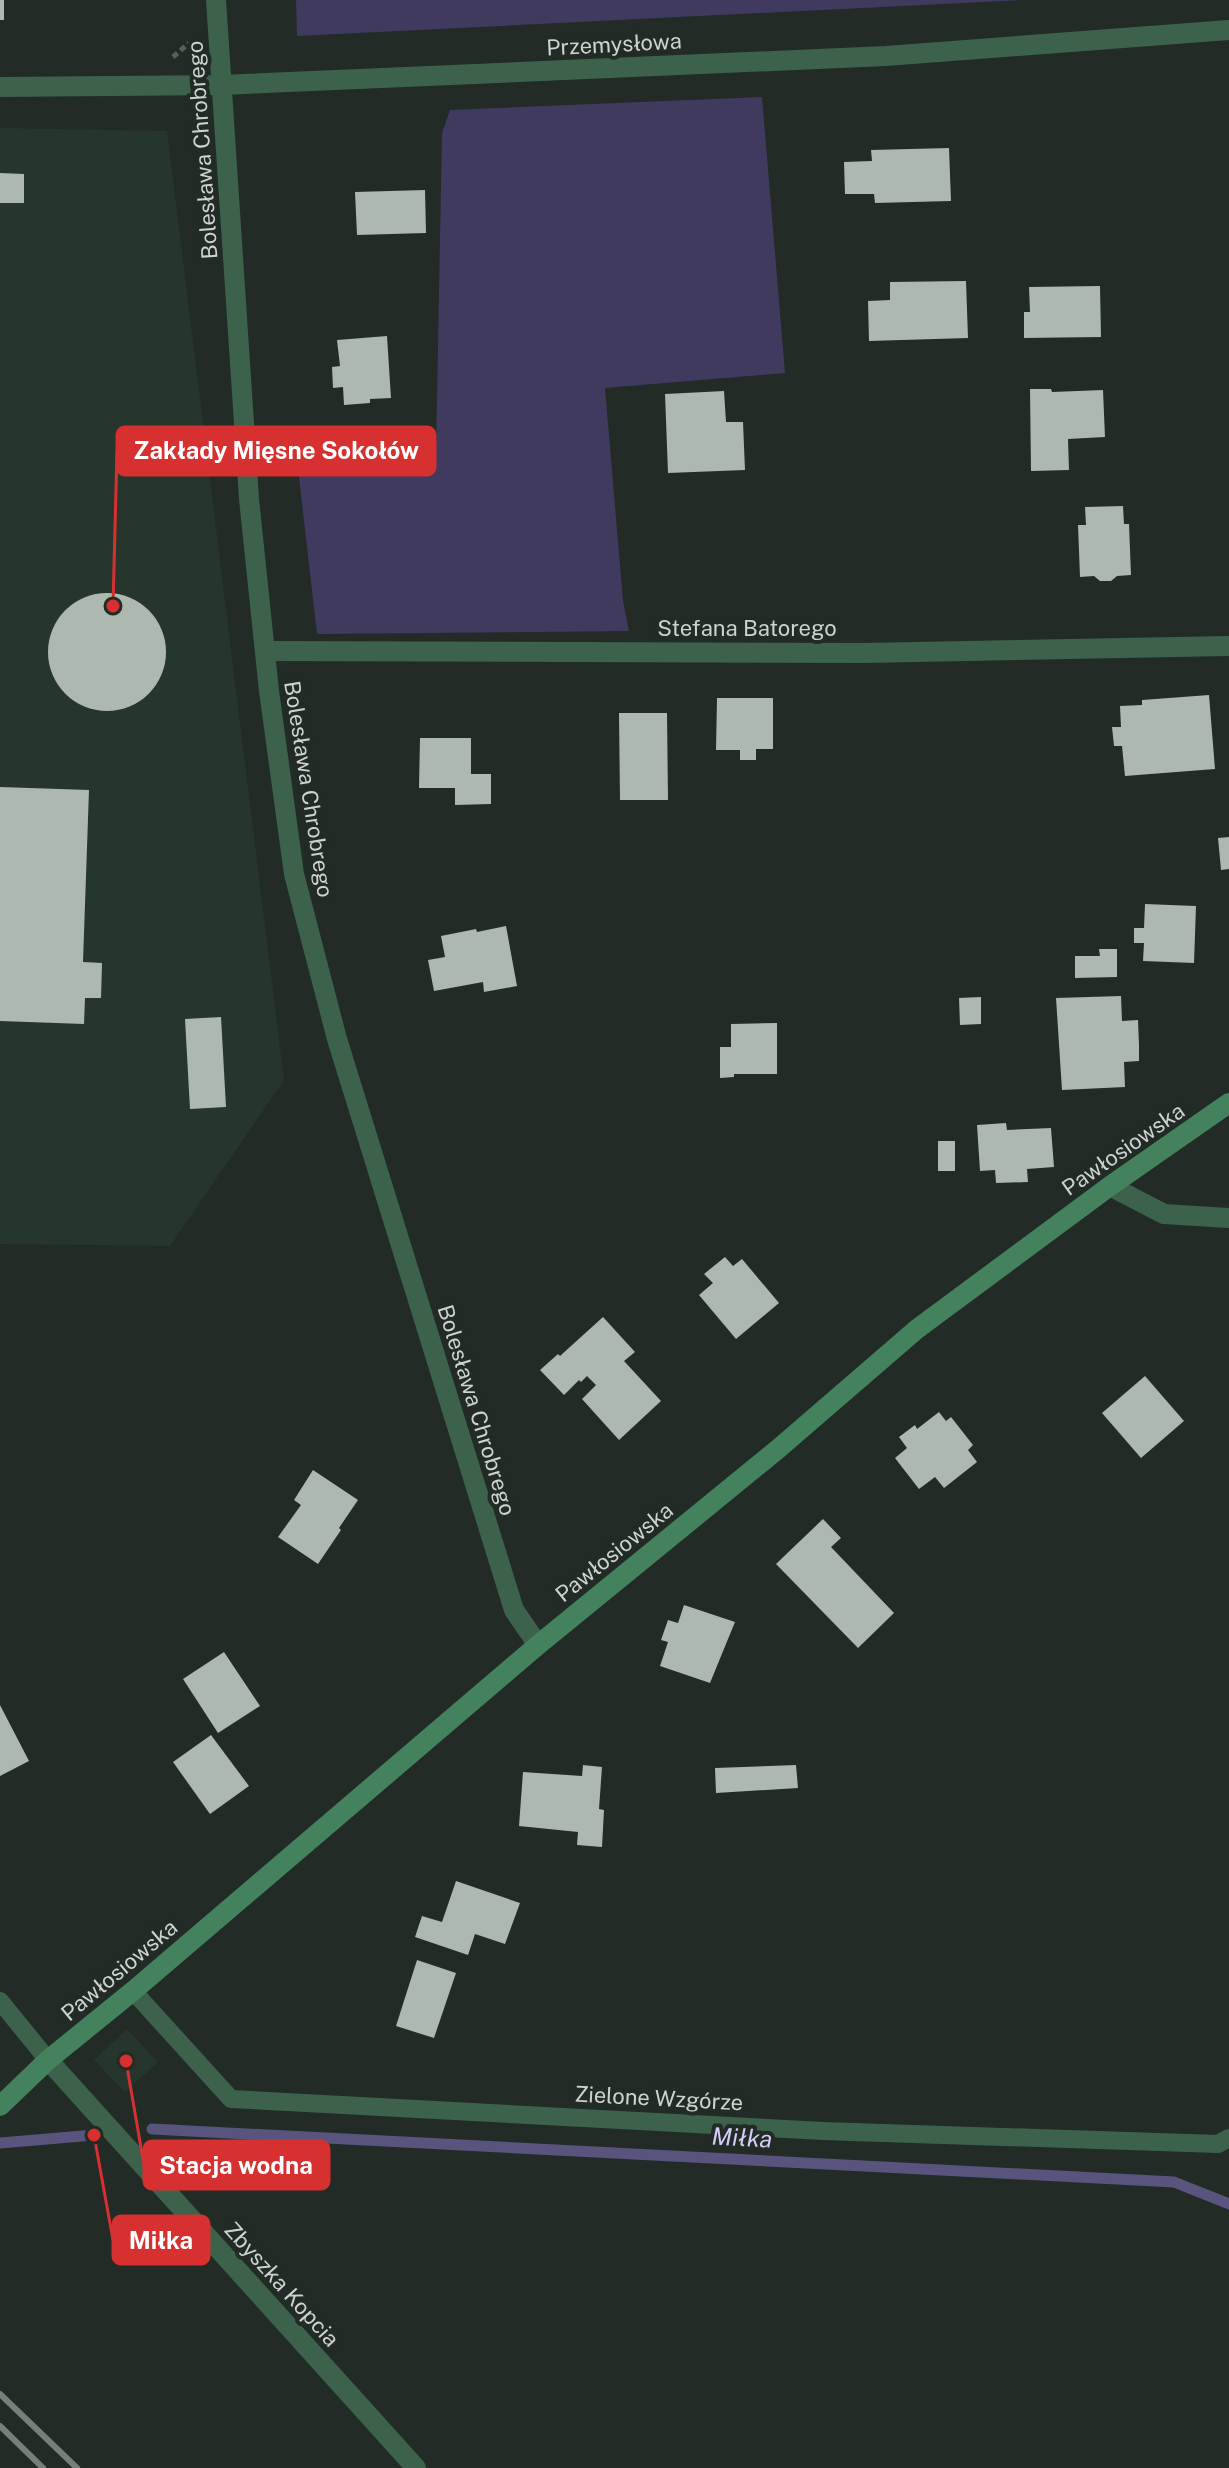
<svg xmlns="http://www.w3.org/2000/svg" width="1229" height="2468" font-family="'Public Sans',sans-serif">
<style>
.built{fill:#27362d}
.green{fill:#403b5e}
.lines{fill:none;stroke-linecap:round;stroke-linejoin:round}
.stream{stroke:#59547d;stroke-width:11}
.building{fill:#acb8b0}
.path{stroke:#58605a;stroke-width:5;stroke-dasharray:6 4;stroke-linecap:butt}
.lane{stroke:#3c624b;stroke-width:18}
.street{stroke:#3c624b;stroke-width:20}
.secondary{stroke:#44825e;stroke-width:20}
.rail{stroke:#777f7a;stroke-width:6}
.labels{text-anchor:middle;stroke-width:8;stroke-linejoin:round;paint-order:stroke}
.street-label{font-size:22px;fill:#cdd3cf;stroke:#222b25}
.water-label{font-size:24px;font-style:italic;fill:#d1cdf7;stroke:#222b25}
.leader{fill:none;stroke:#d63130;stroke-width:3}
.callout-dot{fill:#d63130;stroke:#222b25;stroke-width:3}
.callout{fill:#d63130;stroke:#d63130;stroke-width:3}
.callout-label{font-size:24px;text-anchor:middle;font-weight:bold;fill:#fff}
</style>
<rect width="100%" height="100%" fill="#222b25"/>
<!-- built -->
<g class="built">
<polygon points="0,128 167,131 284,1080 170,1246 0,1244"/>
<polygon points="127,2029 158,2062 125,2092 94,2060"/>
</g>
<!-- green -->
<g class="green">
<polygon points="296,0 1021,0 297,36"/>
<polygon points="762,97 785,373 605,388 623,601 629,631 317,634 296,451 436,453 442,133 450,110"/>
</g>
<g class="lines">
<!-- stream -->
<g class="stream">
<polyline points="152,2129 1174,2182 1229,2204"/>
<polyline points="0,2143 94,2135"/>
</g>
</g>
<!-- building -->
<g class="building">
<rect x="0" y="0" width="4" height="20"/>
<polygon points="949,148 951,201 875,203 874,194 845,194 844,162 872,161 871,150"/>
<polygon points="0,173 24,174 24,203 0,203"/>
<polygon points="425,190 426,233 357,235 355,192"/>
<polygon points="966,281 968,338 869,341 868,301 890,300 890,282"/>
<polygon points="1100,286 1101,337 1024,338 1024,312 1030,312 1029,287"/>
<polygon points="387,336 391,398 370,399 370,403 344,405 343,387 333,388 332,367 340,366 337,340"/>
<polygon points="1030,389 1051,389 1052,392 1103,390 1105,437 1068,439 1069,470 1031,471"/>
<polygon points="724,391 726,422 743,422 745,470 668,473 665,394"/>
<polygon points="1123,506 1124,524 1129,524 1131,575 1117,576 1111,581 1100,581 1094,576 1080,577 1078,525 1086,525 1085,507"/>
<circle cx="107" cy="652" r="59"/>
<polygon points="1209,695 1215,769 1125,776 1122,746 1114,746 1112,727 1121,727 1120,706 1142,705 1142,700"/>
<polygon points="717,698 773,698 773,749 756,749 756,760 740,760 740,750 716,750"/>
<polygon points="619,713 667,713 668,800 620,800"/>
<polygon points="420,738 471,738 471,774 491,774 491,804 455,805 455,788 419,788"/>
<polygon points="0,787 89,790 83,962 102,963 101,998 85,998 84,1024 0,1021"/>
<polygon points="1229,837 1229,869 1221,870 1218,838"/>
<polygon points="1145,904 1196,906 1194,963 1143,961 1144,943 1134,943 1134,928 1144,928"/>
<polygon points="506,926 517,986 484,992 483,982 434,991 428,960 445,957 441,936 476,929 477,932"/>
<polygon points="1099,949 1117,949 1117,977 1075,978 1075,956 1100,956"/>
<polygon points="1121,996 1122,1021 1138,1020 1139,1045 1139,1061 1124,1062 1125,1087 1062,1090 1056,998"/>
<polygon points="981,997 981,1024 960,1025 959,998"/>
<polygon points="221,1017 226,1107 190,1109 185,1019"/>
<polygon points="777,1023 777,1074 734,1074 734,1077 720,1078 720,1047 731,1047 731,1024"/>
<polygon points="1006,1123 1007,1130 1051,1128 1054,1167 1027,1169 1028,1182 996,1183 995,1170 980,1171 977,1125"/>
<rect x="938" y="1141" width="17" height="30"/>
<polygon points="725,1257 733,1266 742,1259 779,1303 736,1339 699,1295 713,1283 704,1274"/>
<polygon points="603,1317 635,1352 624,1361 661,1401 619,1440 582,1399 596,1385 587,1376 581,1382 579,1380 564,1395 540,1370 558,1354 560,1356"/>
<polygon points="1145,1376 1184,1421 1141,1458 1102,1413"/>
<polygon points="939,1412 946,1421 951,1417 973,1445 968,1450 977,1462 944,1488 935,1477 919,1489 895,1458 907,1448 899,1437 915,1425 917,1429"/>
<polygon points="313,1470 358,1500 339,1528 341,1530 318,1564 278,1537 301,1505 294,1500"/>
<polygon points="823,1519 841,1538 831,1547 894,1613 858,1648 776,1564"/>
<polygon points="684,1605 735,1622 710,1683 660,1666 668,1642 661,1640 668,1620 678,1623"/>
<polygon points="224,1652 260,1706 218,1733 183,1679"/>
<polygon points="0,1705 29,1761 0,1776"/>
<polygon points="211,1735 249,1786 210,1814 173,1762"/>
<polygon points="583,1765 602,1767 599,1809 604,1810 602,1847 577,1845 578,1832 519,1826 523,1772 582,1776"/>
<polygon points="796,1765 798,1788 716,1793 715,1768"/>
<polygon points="456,1881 520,1903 505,1944 475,1934 468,1955 415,1937 422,1916 442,1922"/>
<polygon points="417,1960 456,1973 434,2038 396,2026"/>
</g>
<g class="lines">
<!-- path -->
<polyline class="path" points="173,57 189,43"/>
<!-- lane -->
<g class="lane">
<polyline points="133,1991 231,2099 823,2131 1218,2144 1229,2138"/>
<polyline points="0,2001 48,2060"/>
</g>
<!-- street -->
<g class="street">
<polyline points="216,0 249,499 269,691 294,874 337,1039 514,1610 538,1645"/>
<polyline points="0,87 222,85 886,56 1229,30"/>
<polyline points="265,651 863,653 1229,646"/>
<polyline points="1110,1186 1164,1214 1229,1218"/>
<polyline points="48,2060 416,2468"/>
</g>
<!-- secondary -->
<polyline class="secondary" points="0,2106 48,2060 133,1991 538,1645 778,1449 917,1329 1110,1186 1229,1103"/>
<!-- rail -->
<g class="rail">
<polyline points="0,2394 77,2468"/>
<polyline points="0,2426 43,2468"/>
</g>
</g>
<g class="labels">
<!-- street labels -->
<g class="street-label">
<text transform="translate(614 44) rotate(-3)" y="8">Przemysłowa</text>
<text transform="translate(202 150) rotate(-94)" y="8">Bolesława Chrobrego</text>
<text x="747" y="636">Stefana Batorego</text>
<text transform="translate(309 789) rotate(81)" y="8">Bolesława Chrobrego</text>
<text transform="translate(1123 1149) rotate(-35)" y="8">Pawłosiowska</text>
<text transform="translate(477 1410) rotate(73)" y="8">Bolesława Chrobrego</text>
<text transform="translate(614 1552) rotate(-39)" y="8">Pawłosiowska</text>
<text transform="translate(119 1970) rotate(-40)" y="8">Pawłosiowska</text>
<text transform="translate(659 2098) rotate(3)" y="8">Zielone Wzgórze</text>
<text transform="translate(282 2284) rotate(48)" y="8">Zbyszka Kopcia</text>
</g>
<!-- water labels -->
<g class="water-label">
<text transform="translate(742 2138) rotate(3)" y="8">Miłka</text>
</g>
</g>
<!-- callouts -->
<path class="leader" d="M113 606L117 451M126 2061L144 2165M94 2135L113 2240"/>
<g class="callout-dot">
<circle cx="113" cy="606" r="8"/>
<circle cx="126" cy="2061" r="8"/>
<circle cx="94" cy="2135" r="8"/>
</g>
<g class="callout">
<rect x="117" y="427" width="318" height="48" rx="8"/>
<rect x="144" y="2141" width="185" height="48" rx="8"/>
<rect x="113" y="2216" width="96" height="48" rx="8"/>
</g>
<g class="callout-label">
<text x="276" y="459">Zakłady Mięsne Sokołów</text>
<text x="236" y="2174">Stacja wodna</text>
<text x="161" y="2249">Miłka</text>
</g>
</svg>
